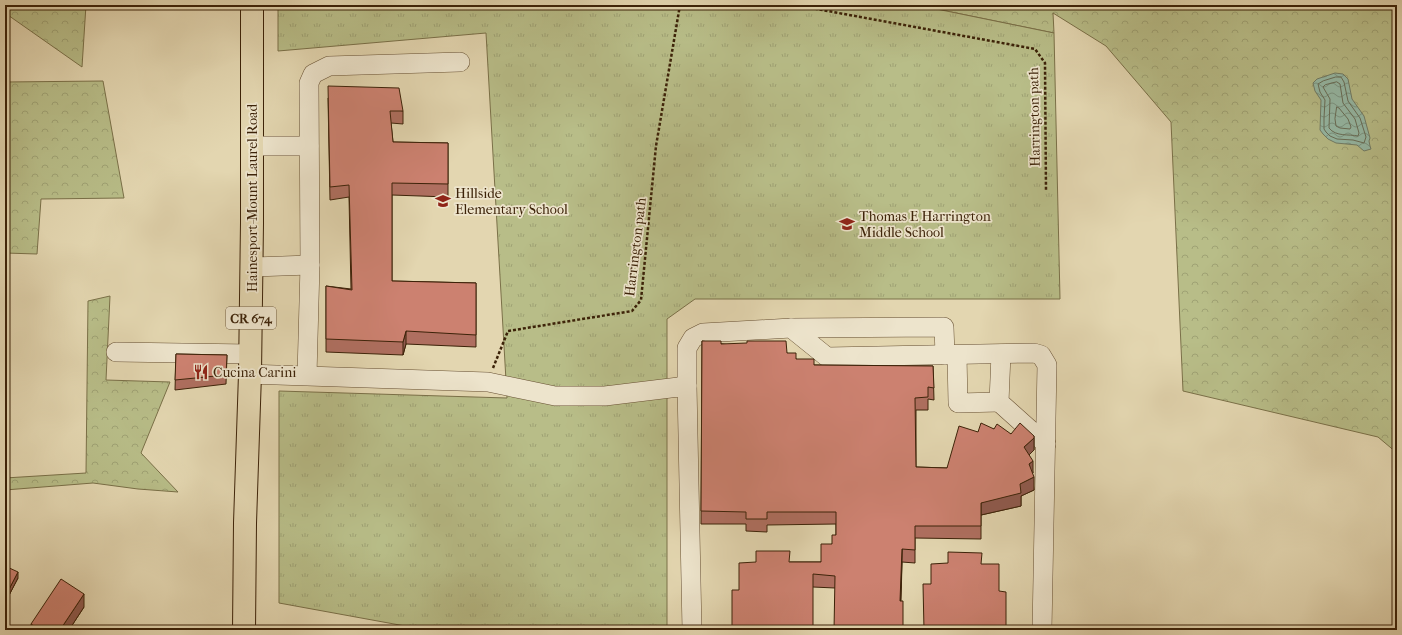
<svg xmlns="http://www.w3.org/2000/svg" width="1402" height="635" font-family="'IM FELL French Canon',serif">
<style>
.forest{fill:url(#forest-crowns);stroke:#7a7048}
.park{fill:url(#park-tufts);stroke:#7a7048}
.water{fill:url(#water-waves);stroke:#727d67}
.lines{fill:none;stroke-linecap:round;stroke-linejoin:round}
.shore{stroke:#696e58;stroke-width:1}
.minor-casing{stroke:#664f32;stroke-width:20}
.major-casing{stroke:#3c2208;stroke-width:24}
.path{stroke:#3c2208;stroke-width:2.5;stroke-dasharray:3 2;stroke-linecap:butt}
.minor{stroke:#ede4cc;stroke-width:19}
.major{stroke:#e3d6b0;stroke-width:22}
.wall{fill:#af6f60;stroke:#3c2208}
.shaded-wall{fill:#8f5a4e;stroke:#3c2208}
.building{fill:#cc8170;stroke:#3c2208}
.labels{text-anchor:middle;stroke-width:3.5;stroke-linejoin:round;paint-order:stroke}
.shield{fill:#ede4cc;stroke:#715c43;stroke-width:1}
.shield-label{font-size:13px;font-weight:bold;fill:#3c2208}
.street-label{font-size:14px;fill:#3c2208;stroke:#ede4cc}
.poi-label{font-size:14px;fill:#3c2208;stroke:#ede4cc;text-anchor:start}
</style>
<defs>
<pattern id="forest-crowns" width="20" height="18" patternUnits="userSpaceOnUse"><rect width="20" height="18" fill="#b8bd88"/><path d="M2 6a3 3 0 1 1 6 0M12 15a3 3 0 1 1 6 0" fill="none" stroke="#9fa274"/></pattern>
<pattern id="park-tufts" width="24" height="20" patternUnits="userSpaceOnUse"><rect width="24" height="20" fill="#b8bd88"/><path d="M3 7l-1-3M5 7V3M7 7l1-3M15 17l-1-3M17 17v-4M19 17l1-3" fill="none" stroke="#9fa274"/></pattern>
<pattern id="water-waves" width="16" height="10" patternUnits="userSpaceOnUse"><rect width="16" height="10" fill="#96baa7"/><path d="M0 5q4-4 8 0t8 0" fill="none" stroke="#7c9786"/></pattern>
</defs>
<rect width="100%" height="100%" fill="#e3d6b0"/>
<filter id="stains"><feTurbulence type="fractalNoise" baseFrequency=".005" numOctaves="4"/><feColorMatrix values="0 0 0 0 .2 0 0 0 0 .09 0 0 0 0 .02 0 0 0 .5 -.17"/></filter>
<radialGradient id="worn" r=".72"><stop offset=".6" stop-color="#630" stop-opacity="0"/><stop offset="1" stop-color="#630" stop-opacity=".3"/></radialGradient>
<!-- forest -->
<g class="forest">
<polygon points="5,5 86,5 82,67 5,13"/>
<polygon points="917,5 1397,5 1397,453 1378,437 1183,391 1171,122 1106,46 1053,13 1054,33"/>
<polygon points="103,81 124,198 41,199 37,254 5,253 5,82"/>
<polygon points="110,296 106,380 170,382 141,453 178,492 138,489 93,483 5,490 5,478 86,473 88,301"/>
</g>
<!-- park -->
<polygon class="park" points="278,5 917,5 1054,33 1060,299 695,299 667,319 667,630 427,630 279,603 279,391 507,398 486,33 278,51"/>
<!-- water -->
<polygon class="water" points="1335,73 1343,74 1348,79 1352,99 1364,116 1370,138 1369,141 1370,146 1371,149 1364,151 1357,145 1336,143 1328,139 1323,134 1320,130 1321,100 1315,91 1313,83 1317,79"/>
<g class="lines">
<!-- shore -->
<g class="shore">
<polygon points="1336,77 1341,77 1344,82 1348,101 1360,118 1366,137 1364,143 1353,140 1337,139 1330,136 1326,132 1324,129 1324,118 1325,100 1320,92 1318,84 1323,81"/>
<path d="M1337 82 1340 84 1343 103 1355 119 1359 133 1358 136C1349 134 1336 137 1329 128L1330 99 1323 87 1325 85Z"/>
<polygon points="1337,107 1339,108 1348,119 1351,127 1350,129 1340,128 1336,126 1335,119"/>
</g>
<!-- minor casing -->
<g class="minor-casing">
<g id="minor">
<polyline points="252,146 309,146"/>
<polyline points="252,267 310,265"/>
<polyline points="791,328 944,327 945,355"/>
<polyline points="116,352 250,354"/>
<polyline points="1001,354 999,402 1046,444"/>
<polyline points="957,355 958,403 999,402"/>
<polyline points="250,374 488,382 555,396 605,396 687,386 692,630"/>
<polyline points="307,375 310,265 309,83 313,74 329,66 460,62"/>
<polyline points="687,386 687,348 693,338 703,333 791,328 827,357 1034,353 1041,355 1047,365 1042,630"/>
</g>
</g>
<!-- major casing -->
<g class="major-casing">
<polyline id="major" points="244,630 245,523 250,374 252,223 252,5"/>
</g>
<!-- path -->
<g class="path">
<polyline points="795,5 1035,49 1045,63 1046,191"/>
<polyline points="493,368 508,331 632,311 641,300 656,146 680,5"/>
</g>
<!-- minor -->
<use href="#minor" class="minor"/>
<!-- major -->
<use href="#major" class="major"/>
</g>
<!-- wall -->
<g class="wall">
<polygon points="328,98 403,111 403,124 391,123 393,142 448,143 448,197 392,195 392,281 476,283 476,347 406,344 403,355 326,352 326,286 351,289 349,197 330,200"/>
<polygon points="702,341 787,353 796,359 814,365 933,366 934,400 928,399 928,410 916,410 916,467 947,468 978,432 994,429 1011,434 1034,436 1034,450 1029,455 1033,473 1032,474 1034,490 1021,496 1021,506 981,515 981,539 915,538 915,563 902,562 901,601 835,588 813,587 739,590 790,562 821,562 832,544 836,535 836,524 767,525 767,532 746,531 746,524 701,524"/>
<polygon points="176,354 227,355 226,384 175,390"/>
<polygon points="5,566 18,578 6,601 5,601"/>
<polygon points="84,607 69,630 31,630 31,624"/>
</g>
<!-- shaded-wall -->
<g class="shaded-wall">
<polygon points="406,331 406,344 403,355 403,342"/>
<polygon points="1034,438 1034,450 1024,460 1024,447"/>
<polygon points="1033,461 1033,473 1029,476 1029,464"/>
<polygon points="1034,477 1034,490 1021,496 1021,506 981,515 981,503"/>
<polygon points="902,549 902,562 900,613 900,601"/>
<polygon points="18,572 18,578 6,601 6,595"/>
<polygon points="84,594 84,607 69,630 60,630"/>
</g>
<!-- building -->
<g class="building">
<polygon points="328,86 399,88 403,111 390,111 393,142 448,143 448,184 392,183 392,281 476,283 476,335 406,331 403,342 326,339 326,286 352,290 349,185 330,187"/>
<polygon points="702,341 721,341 721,344 747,343 747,341 786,341 787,353 796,353 796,359 814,359 814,365 933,366 934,388 928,387 928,397 915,398 916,467 947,468 959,426 978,432 981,423 994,429 997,424 1011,434 1020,423 1034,436 1034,438 1024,447 1033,461 1029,464 1034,477 1020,484 1021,493 981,503 981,526 915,526 915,550 902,549 900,601 903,601 903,630 834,630 835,576 813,574 813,630 732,630 732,590 739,590 739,563 756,562 756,551 790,551 789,562 821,562 821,544 832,544 832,535 836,535 836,512 767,512 767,519 746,519 746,512 701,511"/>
<polygon points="176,354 227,355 226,375 175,380"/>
<polygon points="948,552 982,553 981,564 999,564 999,591 1006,592 1006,630 924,630 923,584 931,584 931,564 948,563"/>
<polygon points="5,566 18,572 6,595 5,594"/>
<polygon points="61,579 84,594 60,630 40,630 31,624"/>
</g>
<!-- icons -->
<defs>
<g id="school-bare" transform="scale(1.2)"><path d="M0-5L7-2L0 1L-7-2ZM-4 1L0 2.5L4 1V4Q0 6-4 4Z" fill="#8f2418" stroke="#ede4cc" stroke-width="2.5" paint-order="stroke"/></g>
<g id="restaurant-bare" transform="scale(1.2)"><path d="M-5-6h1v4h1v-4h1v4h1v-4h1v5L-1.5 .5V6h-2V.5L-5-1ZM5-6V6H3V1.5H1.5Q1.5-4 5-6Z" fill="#8f2418" stroke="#ede4cc" stroke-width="2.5" paint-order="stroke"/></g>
</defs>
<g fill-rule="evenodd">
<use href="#school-bare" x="443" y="201"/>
<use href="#school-bare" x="847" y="224"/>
<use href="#restaurant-bare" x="201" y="372"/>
</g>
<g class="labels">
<!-- shield labels -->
<rect class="shield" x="226" y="307" width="50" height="22" rx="3"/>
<g class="shield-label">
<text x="251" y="323">CR 674</text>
</g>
<!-- street labels -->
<g class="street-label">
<text transform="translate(1034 117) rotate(-91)" y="5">Harrington path</text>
<text transform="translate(252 198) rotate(-90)" y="5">Hainesport-Mount Laurel Road</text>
<text transform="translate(635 247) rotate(-83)" y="5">Harrington path</text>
</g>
<!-- poi labels -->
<g class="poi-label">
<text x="455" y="198">Hillside<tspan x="455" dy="16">Elementary School</tspan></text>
<text x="859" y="221">Thomas E Harrington<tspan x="859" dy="16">Middle School</tspan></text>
<text x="213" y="377">Cucina Carini</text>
</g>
</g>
<!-- margin -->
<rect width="1402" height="635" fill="none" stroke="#e3d6b0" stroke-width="20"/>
<rect x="6" y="6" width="1390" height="623" fill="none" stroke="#3c2208" stroke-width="2"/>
<rect x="10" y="10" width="1382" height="615" fill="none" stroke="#3c2208"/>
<rect width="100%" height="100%" filter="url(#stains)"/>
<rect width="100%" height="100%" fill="url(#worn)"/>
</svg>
